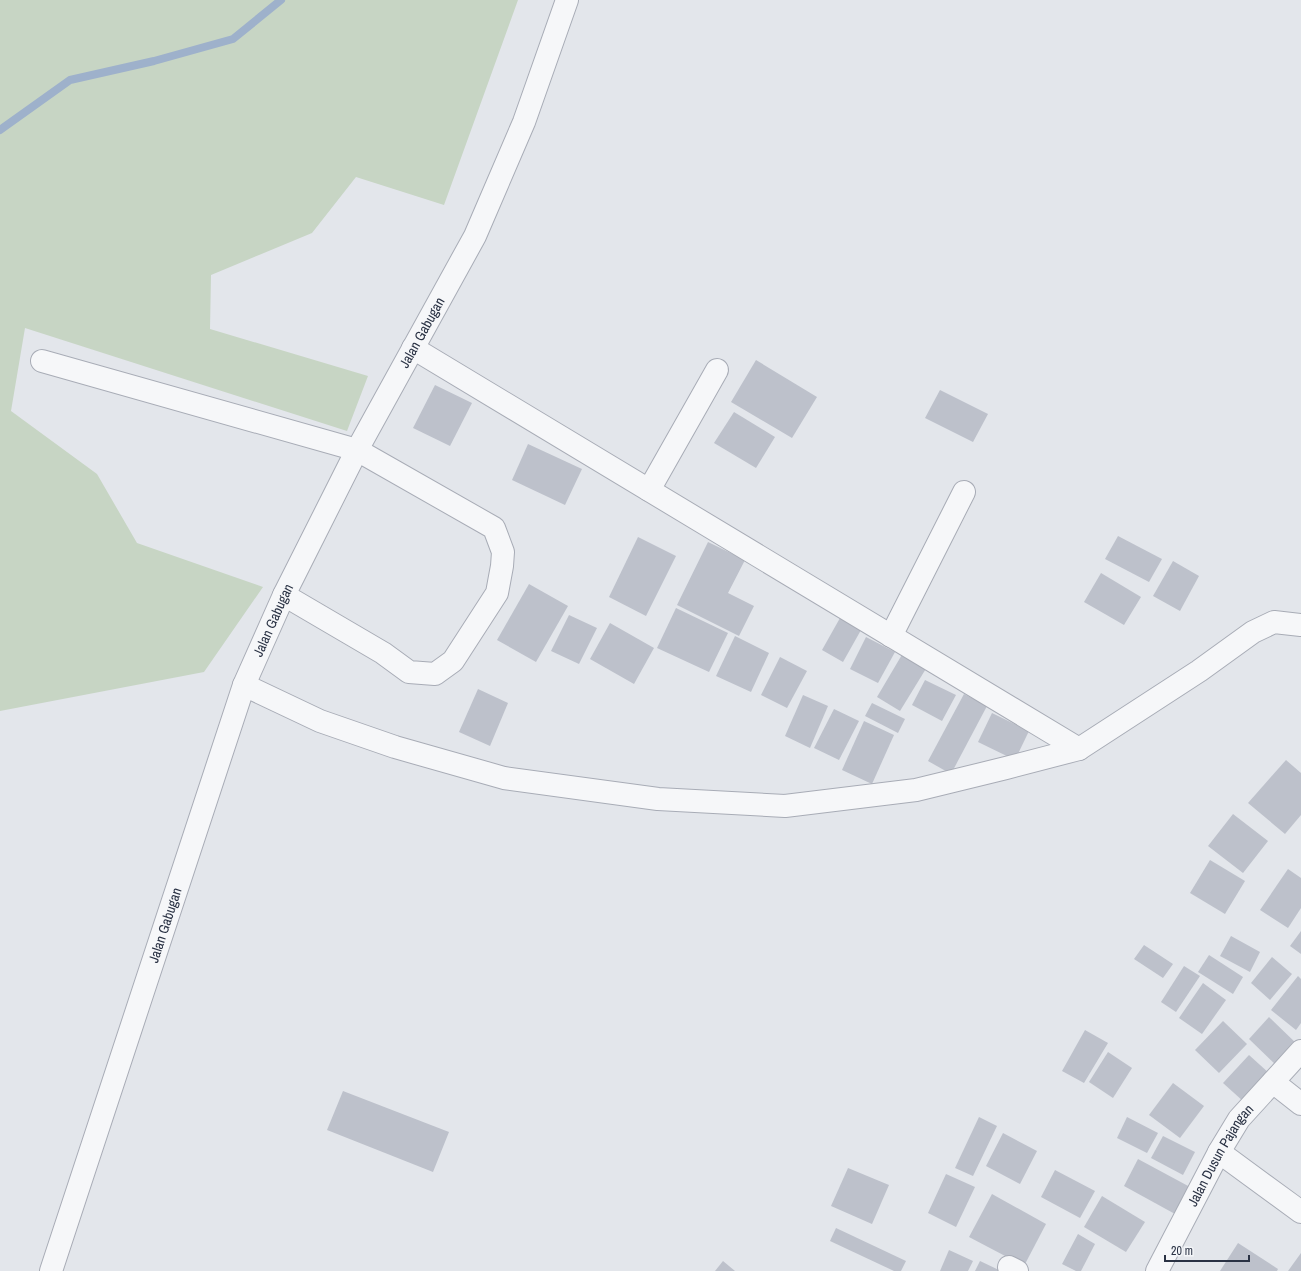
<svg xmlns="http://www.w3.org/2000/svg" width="1301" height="1271" font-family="'Archivo Narrow',sans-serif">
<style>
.green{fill:#c7d5c4}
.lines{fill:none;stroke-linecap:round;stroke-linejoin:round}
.stream{stroke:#9eb1cb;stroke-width:8}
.building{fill:#bdc1cb}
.minor-casing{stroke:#a8acb6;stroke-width:24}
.minor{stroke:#f6f7f9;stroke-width:22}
.labels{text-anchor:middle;stroke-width:3;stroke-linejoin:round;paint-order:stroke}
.street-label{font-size:14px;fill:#2a3244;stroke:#f3f5f8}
</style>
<rect width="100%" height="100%" fill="#e3e6eb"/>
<!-- green -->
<polygon class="green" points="0,0 518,0 444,205 356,177 312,233 211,275 210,329 368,376 347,431 25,328 11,411 97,474 137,543 263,587 204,672 0,711"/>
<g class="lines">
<!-- stream -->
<polyline class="stream" points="0,130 70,80 154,61 233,39 281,0"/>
</g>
<!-- building -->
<g class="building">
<polygon points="756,360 817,397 792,438 731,402"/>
<polygon points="435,385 472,403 450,446 413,428"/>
<polygon points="940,390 988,414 973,442 925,418"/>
<polygon points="734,412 775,437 756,468 714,443"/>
<polygon points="528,444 582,469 565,505 512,480"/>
<polygon points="1118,536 1162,559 1149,582 1105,559"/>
<polygon points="638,537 676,556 646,616 609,597"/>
<polygon points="708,542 745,560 728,593 754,606 739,636 677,605"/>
<polygon points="1173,561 1199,576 1180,611 1153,596"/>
<polygon points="1101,573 1141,597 1124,625 1084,602"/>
<polygon points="529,584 568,606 536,662 497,640"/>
<polygon points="676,608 728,633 709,672 657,648"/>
<polygon points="569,615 597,628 579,664 551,651"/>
<polygon points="840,618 861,630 843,662 822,650"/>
<polygon points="610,623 654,648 634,684 590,659"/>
<polygon points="735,636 769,653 751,692 716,676"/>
<polygon points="866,637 895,652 878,683 850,669"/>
<polygon points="903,653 927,667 900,711 877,697"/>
<polygon points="780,657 807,671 787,708 761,695"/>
<polygon points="925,680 956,695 942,721 912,705"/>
<polygon points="478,689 508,703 490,746 459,732"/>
<polygon points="964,694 987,706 951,774 928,761"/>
<polygon points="803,695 828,706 810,748 785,736"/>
<polygon points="872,703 905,719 898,733 865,716"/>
<polygon points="834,709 859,721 839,760 814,748"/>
<polygon points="992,713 1029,731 1015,760 978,742"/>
<polygon points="864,721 894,735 872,784 842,770"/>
<polygon points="1286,760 1301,773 1301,815 1285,834 1248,803"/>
<polygon points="1233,814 1268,841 1243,873 1208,846"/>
<polygon points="1210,860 1245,881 1225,914 1190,893"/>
<polygon points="1288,869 1301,878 1301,908 1288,928 1260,910"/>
<polygon points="1301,931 1301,954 1290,946"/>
<polygon points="1231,936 1260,952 1250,972 1220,956"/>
<polygon points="1144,945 1173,964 1163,978 1134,959"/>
<polygon points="1209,955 1243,977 1233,994 1198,972"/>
<polygon points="1272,957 1292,974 1270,1000 1251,983"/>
<polygon points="1184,966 1200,976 1176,1012 1161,1002"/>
<polygon points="1298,976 1301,979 1301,1023 1296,1030 1271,1010"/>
<polygon points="1203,983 1226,1000 1202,1034 1179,1018"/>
<polygon points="1269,1017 1299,1046 1278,1067 1249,1039"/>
<polygon points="1223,1021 1247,1044 1219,1073 1195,1050"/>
<polygon points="1085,1030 1108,1043 1084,1083 1062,1071"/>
<polygon points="1108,1052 1132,1068 1113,1098 1089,1082"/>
<polygon points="1249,1055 1270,1074 1244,1102 1223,1083"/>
<polygon points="1173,1083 1204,1106 1180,1138 1149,1115"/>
<polygon points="343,1091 449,1132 433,1172 327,1130"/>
<polygon points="979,1117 997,1126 973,1176 955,1168"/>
<polygon points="1127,1117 1158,1133 1147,1153 1117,1138"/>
<polygon points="1003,1133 1037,1151 1020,1184 986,1166"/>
<polygon points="1163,1136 1195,1152 1183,1175 1151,1158"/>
<polygon points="1138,1159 1190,1187 1175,1214 1124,1186"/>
<polygon points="848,1168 889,1185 872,1224 831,1206"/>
<polygon points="1055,1170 1095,1191 1080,1218 1041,1197"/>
<polygon points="946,1174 975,1187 956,1227 928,1213"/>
<polygon points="992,1194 1046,1224 1024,1266 969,1237"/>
<polygon points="1102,1196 1145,1222 1126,1252 1084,1227"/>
<polygon points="836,1228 906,1261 901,1271 894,1271 830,1241"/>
<polygon points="1078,1234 1095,1244 1081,1271 1076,1271 1062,1264"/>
<polygon points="1238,1243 1278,1269 1277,1271 1220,1271"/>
<polygon points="949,1250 973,1261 968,1271 940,1271"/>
<polygon points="1301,1253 1301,1271 1288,1271"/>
<polygon points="723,1261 735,1271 715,1271"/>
<polygon points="980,1261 1001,1271 975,1271"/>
</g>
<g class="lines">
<!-- minor casing -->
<g class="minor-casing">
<g id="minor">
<polyline points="413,348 1079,749"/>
<polyline points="42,361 357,450 494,528 503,552 502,566 497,593 453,661 435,674 409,672 383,653 284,595"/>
<polyline points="649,490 717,370"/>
<polyline points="891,636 964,492"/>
<polyline points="244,685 320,721 395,747 504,778 658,799 785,806 916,790 1006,768 1079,749 1199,671 1253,632 1274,622 1301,625"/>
<polyline points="1273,1082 1301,1104"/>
<polyline points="1219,1152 1301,1212"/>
<polyline points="1009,1267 1017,1271"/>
<path id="s1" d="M51 1271 244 685 284 595 357 450 475 236 524 122 567 0"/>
<path id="s2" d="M1157 1271 1219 1152 1239 1119 1301 1051"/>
</g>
</g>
<!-- minor -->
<use href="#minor" class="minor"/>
</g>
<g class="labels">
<!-- street labels -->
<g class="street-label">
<text dy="5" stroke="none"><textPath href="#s1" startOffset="1012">Jalan Gabugan</textPath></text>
<text dy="5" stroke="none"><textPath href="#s1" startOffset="688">Jalan Gabugan</textPath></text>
<text dy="5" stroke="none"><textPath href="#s1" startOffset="364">Jalan Gabugan</textPath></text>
<text dy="5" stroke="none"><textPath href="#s2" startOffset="132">Jalan Dusun Pajangan</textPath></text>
</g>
</g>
<!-- scale -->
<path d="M1165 1255v6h84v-6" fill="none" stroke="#2a3244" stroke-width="2"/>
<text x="1171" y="1255" font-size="12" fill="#2a3244" stroke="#f3f5f8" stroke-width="3" paint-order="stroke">20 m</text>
</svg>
